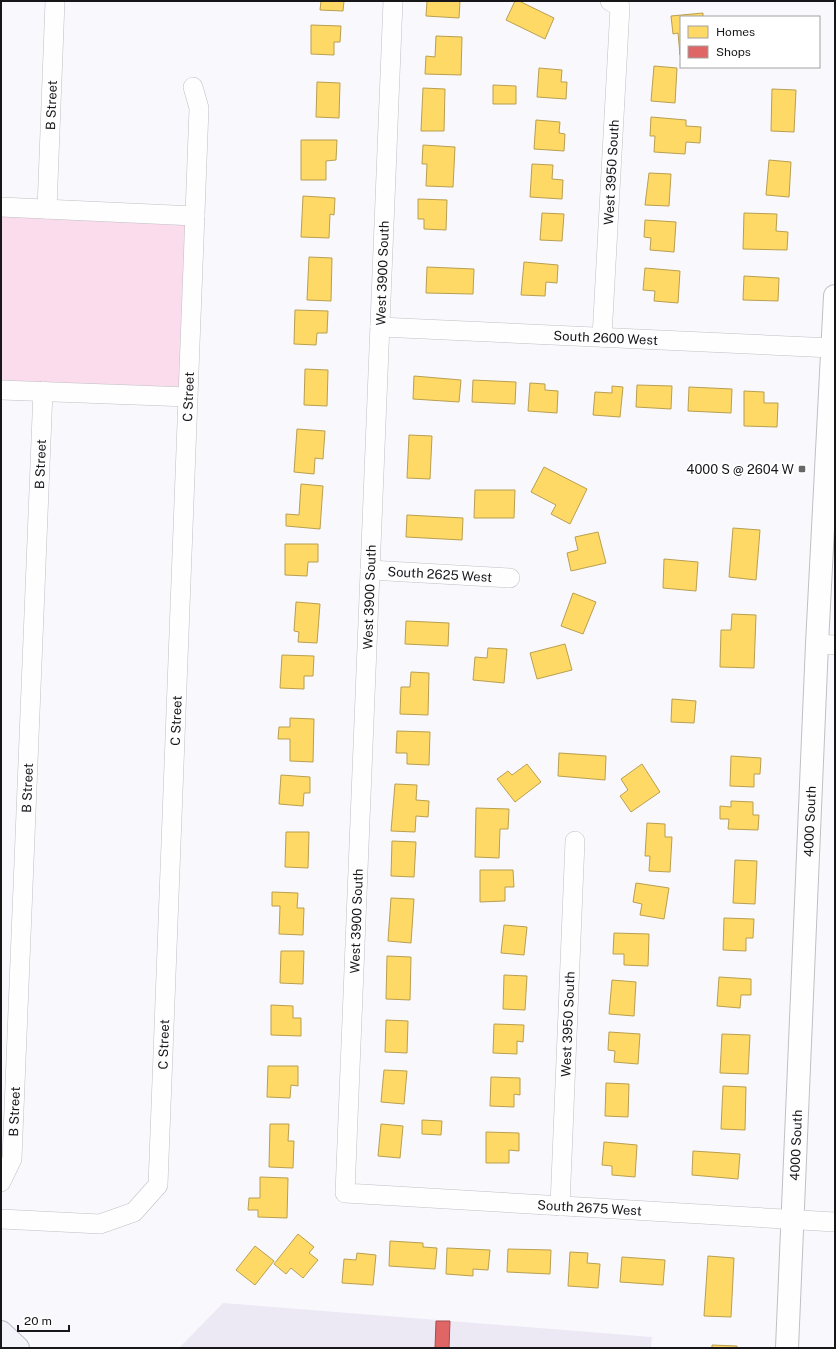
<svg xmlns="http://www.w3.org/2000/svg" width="836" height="1349" font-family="'Public Sans',sans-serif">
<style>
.built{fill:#ece9f5}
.green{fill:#fadcec}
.homes{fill:#ffd966;stroke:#b99f4f}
.shops{fill:#e06666;stroke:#a44e4f}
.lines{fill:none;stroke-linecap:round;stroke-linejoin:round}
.minor-casing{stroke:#c0bfc3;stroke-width:20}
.tertiary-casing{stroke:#c0bfc3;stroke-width:24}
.primary-casing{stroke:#bbbec8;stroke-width:24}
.minor{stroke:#fefeff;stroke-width:19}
.tertiary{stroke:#fefeff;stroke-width:22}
.primary{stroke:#f2f4f9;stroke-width:22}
.poi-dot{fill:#666669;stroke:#fff;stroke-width:1.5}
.labels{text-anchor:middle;stroke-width:4;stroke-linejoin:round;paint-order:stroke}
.street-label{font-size:13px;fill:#17171a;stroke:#fff}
.poi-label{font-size:13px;fill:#17171a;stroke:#fff;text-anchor:end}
</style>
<rect width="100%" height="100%" fill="#f9f8fd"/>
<!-- built -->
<polygon class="built" points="223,1303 652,1337 651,1348 179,1348"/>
<!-- green -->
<polygon class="green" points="1,213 186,221 180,394 1,386"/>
<!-- homes -->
<g class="homes">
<polygon points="321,1 344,1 343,11 320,10"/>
<polygon points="427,1 460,1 459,18 426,16"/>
<polygon points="515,1 519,1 554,18 545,39 506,20"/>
<polygon points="703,13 703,17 681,17 680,55 678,33 673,34 671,16"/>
<polygon points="311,25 341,26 340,42 334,42 334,55 311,54"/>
<polygon points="436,36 462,37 461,75 425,74 426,56 435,57"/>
<polygon points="654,66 677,68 675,103 651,101"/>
<polygon points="539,68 562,70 561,82 567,82 566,99 537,97"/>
<polygon points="317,82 340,83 339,118 316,117"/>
<polygon points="493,85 516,86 516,104 493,104"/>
<polygon points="423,88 445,89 444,131 421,131"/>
<polygon points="772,89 796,90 794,132 771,131"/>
<polygon points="651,117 686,120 686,126 701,127 700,143 686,142 685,154 654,152 655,136 650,136"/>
<polygon points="536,120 560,122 559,133 565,134 564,151 534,149"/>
<polygon points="301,140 337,140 336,160 326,161 326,180 301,180"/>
<polygon points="423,145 455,147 453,187 426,186 427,164 422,164"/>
<polygon points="769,160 791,162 789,197 766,195"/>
<polygon points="532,164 553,165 552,179 563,180 562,199 530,197"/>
<polygon points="649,173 671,174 669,206 645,205"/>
<polygon points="303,196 335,198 334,215 330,214 329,238 301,237"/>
<polygon points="418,199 447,200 446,230 424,229 424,219 418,219"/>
<polygon points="542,213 564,214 562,241 540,240"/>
<polygon points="744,213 777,214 776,231 788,232 787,250 743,249"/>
<polygon points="645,220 676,222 674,252 650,250 651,238 644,237"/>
<polygon points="309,257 332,258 331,301 307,300"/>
<polygon points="524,262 558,265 557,283 546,282 545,296 521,295"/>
<polygon points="427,267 474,269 473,294 426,293"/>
<polygon points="645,268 680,271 678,303 654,301 655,291 643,290"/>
<polygon points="744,276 779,278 778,301 743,300"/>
<polygon points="295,310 328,311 327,333 317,333 316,345 294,344"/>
<polygon points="305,369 328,370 327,406 304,405"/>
<polygon points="414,376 461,380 459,402 413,399"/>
<polygon points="473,380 516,382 515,404 472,402"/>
<polygon points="530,383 545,384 545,390 558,391 557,413 528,411"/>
<polygon points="637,385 672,386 671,409 636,407"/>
<polygon points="612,386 623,387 620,417 593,415 595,392 612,393"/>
<polygon points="689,387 732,389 731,413 688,411"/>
<polygon points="744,391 764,392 764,403 778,403 777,427 744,426"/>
<polygon points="297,429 325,431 323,459 315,458 314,474 294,472"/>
<polygon points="409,435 432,436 430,479 407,478"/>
<polygon points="544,467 587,489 570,524 551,514 556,505 531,492"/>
<polygon points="301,484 323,486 320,529 286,526 286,514 299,515"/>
<polygon points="475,490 515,490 514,518 474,518"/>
<polygon points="407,515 463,518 462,540 406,537"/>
<polygon points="733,528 760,530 756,580 729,577"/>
<polygon points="598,532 606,563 571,571 567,553 578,550 575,537"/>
<polygon points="285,544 318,544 318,562 308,562 307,576 285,575"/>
<polygon points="664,559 698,562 696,591 663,588"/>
<polygon points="573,593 596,602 583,634 561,626"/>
<polygon points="296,602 320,604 317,643 298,642 299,632 294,631"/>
<polygon points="732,614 756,615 754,668 720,667 721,630 731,630"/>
<polygon points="406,621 449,623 448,646 405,644"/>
<polygon points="565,644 572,670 537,679 530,653"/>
<polygon points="488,648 507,649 504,683 473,680 475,657 487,658"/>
<polygon points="282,655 314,656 313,676 304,676 304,689 280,688"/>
<polygon points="411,672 429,673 428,715 400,714 401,687 410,687"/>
<polygon points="672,699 696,701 694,723 671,722"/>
<polygon points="290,718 314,719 313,762 290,761 290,739 278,739 279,727 290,727"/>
<polygon points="397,731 430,732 429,765 407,764 407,753 396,753"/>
<polygon points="559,753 606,756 605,780 558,776"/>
<polygon points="731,756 761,758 760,774 754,774 754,787 730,786"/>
<polygon points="527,764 541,782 515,802 497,779 508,771 512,775"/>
<polygon points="642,764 660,792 631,812 620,796 628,790 621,779"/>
<polygon points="281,775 310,777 310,793 304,793 303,806 279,804"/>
<polygon points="395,784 417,785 416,800 429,801 428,817 416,816 415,832 391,831"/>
<polygon points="731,801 753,802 753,815 759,815 758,830 728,829 729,819 720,819 720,806 731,807"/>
<polygon points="476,808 509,809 508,829 500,829 499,858 475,857"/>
<polygon points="647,823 665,824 665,837 672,837 670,872 649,871 650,856 645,856"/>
<polygon points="286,832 309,832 308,868 285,867"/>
<polygon points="392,841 416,842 414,877 391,876"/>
<polygon points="735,860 757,861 755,904 733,903"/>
<polygon points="480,870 513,870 514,887 505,887 505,901 480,902"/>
<polygon points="636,883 669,888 664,919 640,915 642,904 633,902"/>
<polygon points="272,892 298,893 297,908 304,908 303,935 279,934 280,906 272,906"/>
<polygon points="391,898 414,899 411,943 388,941"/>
<polygon points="724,918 754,919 753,938 746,938 746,951 723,950"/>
<polygon points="504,925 527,927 524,955 501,953"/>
<polygon points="614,933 649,934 648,966 624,965 624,954 613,954"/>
<polygon points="281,951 304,951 303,984 280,983"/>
<polygon points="387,956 411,957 410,1000 386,999"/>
<polygon points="504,975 527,976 525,1010 503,1009"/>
<polygon points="719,977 751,979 751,995 741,995 740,1008 717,1006"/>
<polygon points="612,980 636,982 634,1016 609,1014"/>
<polygon points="271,1005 293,1006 293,1018 301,1018 301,1036 271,1035"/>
<polygon points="386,1020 408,1021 407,1053 385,1052"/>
<polygon points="494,1024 524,1025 523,1042 517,1041 517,1054 493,1053"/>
<polygon points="609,1032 640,1034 638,1064 614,1062 615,1051 608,1050"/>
<polygon points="722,1034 750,1035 748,1074 720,1073"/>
<polygon points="268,1066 298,1066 298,1086 291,1085 290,1098 267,1097"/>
<polygon points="384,1070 407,1071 404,1104 381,1102"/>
<polygon points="491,1077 520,1078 520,1095 514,1094 514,1107 490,1106"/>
<polygon points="606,1083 629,1084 628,1117 605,1116"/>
<polygon points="723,1086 746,1087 745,1130 721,1129"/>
<polygon points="422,1120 442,1121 441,1135 422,1134"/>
<polygon points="270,1124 289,1124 288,1141 294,1141 293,1168 269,1167"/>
<polygon points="381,1124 403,1126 400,1158 378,1156"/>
<polygon points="486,1132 519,1133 519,1151 509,1150 509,1163 486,1163"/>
<polygon points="604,1142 637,1145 635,1177 612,1175 612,1166 602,1165"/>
<polygon points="693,1151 740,1154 738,1179 692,1175"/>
<polygon points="260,1177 288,1178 287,1218 258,1217 258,1210 248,1210 249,1198 260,1198"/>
<polygon points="298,1234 314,1247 309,1253 318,1260 303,1278 291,1268 286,1274 274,1264"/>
<polygon points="390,1241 423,1243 423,1247 437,1248 435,1269 389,1266"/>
<polygon points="255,1246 274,1261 255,1285 236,1270"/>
<polygon points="447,1248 490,1250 488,1270 473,1269 473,1276 446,1274"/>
<polygon points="508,1249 551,1250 550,1274 507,1272"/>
<polygon points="570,1252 588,1253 587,1263 600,1264 598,1288 568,1286"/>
<polygon points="357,1253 376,1255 373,1285 342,1283 344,1259 356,1260"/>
<polygon points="708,1256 734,1258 731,1317 704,1316"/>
<polygon points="622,1257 665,1260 663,1285 620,1282"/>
<polygon points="712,1345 737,1346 737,1348 712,1348"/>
</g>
<!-- shops -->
<polygon class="shops" points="436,1321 450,1321 449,1348 435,1348"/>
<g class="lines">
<!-- minor casing -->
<g class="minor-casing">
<g id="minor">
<path id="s1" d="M393 1 345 1193 835 1222"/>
<polyline points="1,207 195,216"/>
<path id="s2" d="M47 209 55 1"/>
<path id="s3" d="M380 327 832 348"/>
<path id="s4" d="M602 337 620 7 610 1"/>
<polyline points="1,390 188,397"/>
<path id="s5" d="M370 570 510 578"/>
<polyline points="817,644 835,645"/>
<path id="s6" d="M1 1182 12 1159 43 391"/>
<path id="s7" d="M560 1206 575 841"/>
<path id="s8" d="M1 1219 100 1224 134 1212 158 1185 199 108 193 87"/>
</g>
</g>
<!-- tertiary casing -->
<g class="tertiary-casing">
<g id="tertiary">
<path id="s9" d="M787 1348 817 644 835 296"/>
</g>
</g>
<!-- primary casing -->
<g class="primary-casing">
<polyline id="primary" points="1,1332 18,1348"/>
</g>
<!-- minor -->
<use href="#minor" class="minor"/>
<!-- tertiary -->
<use href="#tertiary" class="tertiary"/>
<!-- primary -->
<use href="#primary" class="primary"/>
</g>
<!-- markers -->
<rect class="poi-dot" x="798" y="465" width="8" height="8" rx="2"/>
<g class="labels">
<!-- street labels -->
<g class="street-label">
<text dy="5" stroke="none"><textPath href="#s2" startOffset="104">B Street</textPath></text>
<text dy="5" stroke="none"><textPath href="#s4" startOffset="165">West 3950 South</textPath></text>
<text transform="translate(382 273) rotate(-88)" y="5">West 3900 South</text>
<text dy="5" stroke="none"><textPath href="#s3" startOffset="226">South 2600 West</textPath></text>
<text dy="5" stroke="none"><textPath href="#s8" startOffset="960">C Street</textPath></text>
<text dy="5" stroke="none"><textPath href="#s6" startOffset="721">B Street</textPath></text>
<text dy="5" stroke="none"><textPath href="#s5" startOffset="70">South 2625 West</textPath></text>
<text transform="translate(369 597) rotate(-88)" y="5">West 3900 South</text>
<text dy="5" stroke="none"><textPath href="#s8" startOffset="636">C Street</textPath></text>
<text dy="5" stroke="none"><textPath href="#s6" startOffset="397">B Street</textPath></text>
<text dy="5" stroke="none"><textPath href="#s9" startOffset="527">4000 South</textPath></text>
<text transform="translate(356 921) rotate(-88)" y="5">West 3900 South</text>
<text dy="5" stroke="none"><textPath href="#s7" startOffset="182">West 3950 South</textPath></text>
<text dy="5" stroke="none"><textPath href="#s8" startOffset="312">C Street</textPath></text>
<text dy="5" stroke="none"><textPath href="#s6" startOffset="73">B Street</textPath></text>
<text dy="5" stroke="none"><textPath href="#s9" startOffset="203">4000 South</textPath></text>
<text dy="5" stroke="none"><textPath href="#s1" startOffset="1438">South 2675 West</textPath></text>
</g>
<!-- poi labels -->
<g class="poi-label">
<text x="794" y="474">4000 S @ 2604 W</text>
</g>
</g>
<!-- border -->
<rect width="836" height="1349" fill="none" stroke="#17171a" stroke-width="4"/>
<!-- legend -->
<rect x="680" y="16" width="140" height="52" fill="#ffffff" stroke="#a2a2a3"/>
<rect x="688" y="26" width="20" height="12" fill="#ffd966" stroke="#a2a2a3"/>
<text x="716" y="36" font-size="12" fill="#17171a">Homes</text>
<rect x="688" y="46" width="20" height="12" fill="#e06666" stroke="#a2a2a3"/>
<text x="716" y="56" font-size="12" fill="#17171a">Shops</text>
<!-- scale -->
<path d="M18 1325v6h51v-6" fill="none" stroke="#17171a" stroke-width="2"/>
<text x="24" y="1325" font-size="12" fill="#17171a" stroke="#ffffff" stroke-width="3" paint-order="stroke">20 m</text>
</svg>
